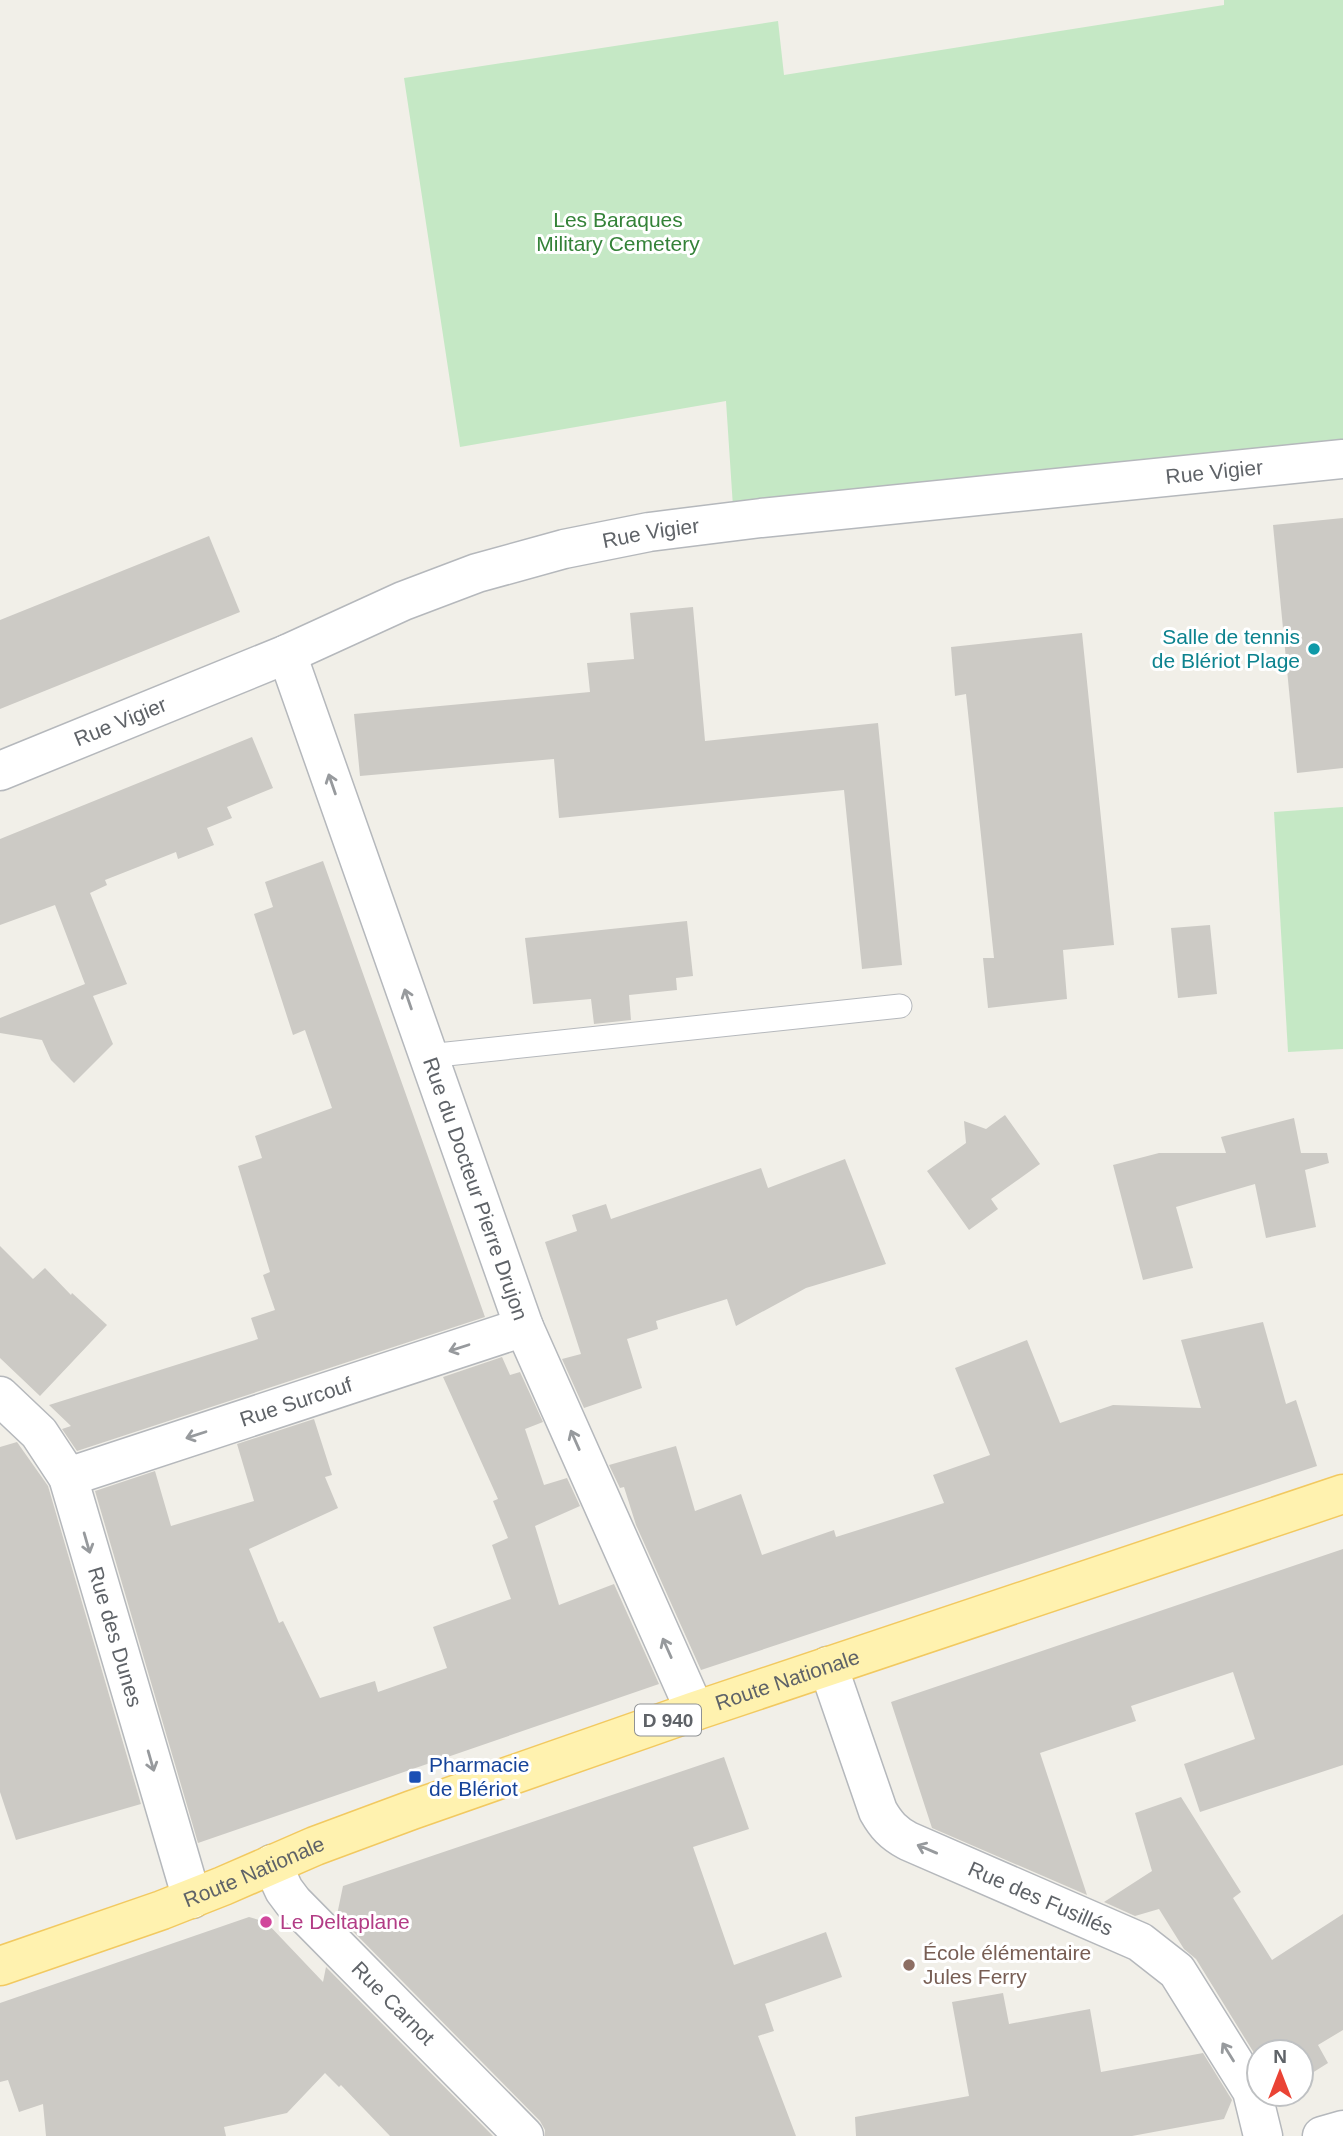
<svg xmlns="http://www.w3.org/2000/svg" width="1343" height="2136" font-family="Helvetica,sans-serif">
<style>
.green{fill:#c5e8c5}
.building{fill:#cccac5}
.lines{fill:none;stroke-linecap:round;stroke-linejoin:round}
.service-casing{stroke:#b5b8bc;stroke-width:25}
.minor-casing{stroke:#b5b8bc;stroke-width:41}
.primary-casing{stroke:#f2c960;stroke-width:41}
.service{stroke:#fff;stroke-width:23}
.minor{stroke:#fff;stroke-width:38}
.primary{stroke:#fff2af;stroke-width:38}
.oneway{stroke:#979a9d}
.culture-dot{fill:#0f9aa8;stroke:#fff;stroke-width:2.5}
.transit-dot{fill:#1a4fb4;stroke:#fff;stroke-width:2.5}
.hotel-dot{fill:#d1479c;stroke:#fff;stroke-width:2.5}
.education-dot{fill:#8d6e63;stroke:#fff;stroke-width:2.5}
.labels{text-anchor:middle;stroke-width:6;stroke-linejoin:round;paint-order:stroke}
.shield{fill:#fff;stroke:#8f9295;stroke-width:2}
.shield-label{font-size:19px;font-weight:bold;fill:#5f6368}
.park-label{font-size:21px;fill:#348238;stroke:#fff}
.street-label{font-size:21px;fill:#5f6368;stroke:#fff}
.culture-label{font-size:21px;fill:#0d838f;stroke:#fff;text-anchor:end}
.transit-label{font-size:21px;fill:#164399;stroke:#fff;text-anchor:start}
.hotel-label{font-size:21px;fill:#b23c85;stroke:#fff;text-anchor:start}
.education-label{font-size:21px;fill:#785e54;stroke:#fff;text-anchor:start}
</style>
<rect width="100%" height="100%" fill="#f1efe8"/>
<!-- green -->
<g class="green">
<polygon points="1224,0 1343,0 1343,441 733,507 726,401 460,447 404,78 778,21 784,75 1224,5"/>
<polygon points="1343,807 1343,1049 1288,1052 1274,812"/>
</g>
<!-- building -->
<g class="building">
<polygon points="1343,518 1343,768 1297,773 1273,525"/>
<polygon points="209,536 240,612 0,709 0,620"/>
<polygon points="693,607 705,741 878,723 902,965 862,969 844,790 559,818 554,759 360,776 354,714 590,692 587,663 634,659 630,613"/>
<polygon points="1082,633 1114,945 1063,950 1067,999 988,1008 983,958 994,958 966,694 955,696 951,647"/>
<polygon points="252,737 273,788 227,807 232,818 207,828 214,845 178,859 176,852 105,880 107,885 90,893 127,984 93,996 113,1044 74,1083 51,1060 42,1040 0,1033 0,1018 85,984 55,905 0,925 0,839"/>
<polygon points="323,861 485,1317 77,1451 62,1429 71,1426 49,1405 258,1339 251,1318 275,1310 263,1275 270,1272 238,1166 262,1158 255,1136 332,1108 305,1030 293,1035 254,914 273,907 265,882"/>
<polygon points="687,921 693,976 676,978 677,990 629,995 631,1020 594,1024 591,999 533,1004 525,938"/>
<polygon points="1210,925 1217,994 1178,998 1171,928"/>
<polygon points="1005,1115 1040,1164 991,1199 998,1209 969,1230 927,1171 966,1143 964,1121 986,1129"/>
<polygon points="1294,1118 1301,1153 1327,1153 1329,1163 1305,1170 1316,1227 1266,1238 1255,1184 1176,1207 1193,1268 1143,1280 1113,1165 1159,1153 1226,1153 1221,1137"/>
<polygon points="845,1159 886,1264 806,1288 736,1326 727,1299 656,1321 658,1329 627,1339 642,1388 584,1408 562,1359 581,1354 545,1242 577,1231 572,1215 606,1204 611,1219 761,1168 768,1188"/>
<polygon points="0,1246 33,1279 45,1268 71,1295 72,1293 107,1325 40,1396 0,1358"/>
<polygon points="1263,1322 1286,1404 1296,1400 1317,1466 701,1670 636,1525 624,1487 620,1488 609,1465 676,1446 695,1511 741,1494 762,1555 834,1530 836,1537 944,1503 933,1475 990,1455 955,1368 1027,1340 1060,1423 1113,1405 1201,1408 1181,1340"/>
<polygon points="502,1357 510,1375 520,1372 543,1422 525,1429 544,1485 567,1478 580,1506 535,1526 559,1605 614,1584 659,1684 198,1843 95,1491 155,1471 171,1526 254,1501 237,1444 314,1419 332,1475 325,1477 338,1508 249,1549 279,1623 283,1621 320,1698 375,1681 378,1692 447,1668 433,1627 511,1599 492,1545 508,1538 493,1501 498,1499 443,1377"/>
<polygon points="17,1442 48,1486 141,1804 16,1840 0,1792 0,1447"/>
<polygon points="1343,1549 1343,1765 1200,1812 1184,1764 1255,1739 1233,1672 1131,1706 1136,1721 1040,1753 1087,1895 932,1828 891,1702"/>
<polygon points="724,1757 749,1829 693,1847 734,1965 826,1932 842,1977 765,2004 774,2031 758,2036 796,2136 545,2136 545,2130 540,2121 337,1915 343,1886"/>
<polygon points="1181,1797 1241,1892 1233,1898 1272,1960 1343,1914 1343,2030 1318,2045 1328,2063 1301,2080 1301,2052 1259,2052 1259,2061 1196,1959 1184,1949 1159,1909 1135,1916 1104,1902 1152,1871 1135,1813"/>
<polygon points="249,1917 266,1922 323,1982 326,1967 493,2136 390,2136 341,2085 339,2087 325,2073 287,2113 224,2127 226,2136 46,2136 43,2104 19,2112 8,2080 0,2082 0,2003"/>
<polygon points="1003,1993 1009,2024 1090,2009 1101,2072 1203,2053 1232,2100 1224,2119 1132,2136 856,2136 855,2117 969,2096 952,2002"/>
</g>
<g class="lines">
<!-- service casing -->
<g class="service-casing">
<polyline id="service" points="428,1056 900,1006"/>
</g>
<!-- minor casing -->
<g class="minor-casing">
<g id="minor">
<path id="s1" d="M287 654 524 1327 695 1711"/>
<path id="s2" d="M0 771 287 654 403 601 477 573 564 549 649 532 761 518 1343 459"/>
<path id="s3" d="M0 1396 39 1433 68 1477 192 1899"/>
<path id="s4" d="M68 1477 524 1327"/>
<path id="s5" d="M828 1666 878 1811C886 1825 893 1833 908 1841L1140 1942 1177 1971 1252 2091 1263 2136"/>
<path id="s6" d="M272 1864 284 1890 293 1902 524 2136"/>
<polyline points="1322,2136 1343,2130"/>
</g>
</g>
<!-- primary casing -->
<g class="primary-casing">
<g id="primary">
<path id="s7" d="M0 1966 162 1910 223 1886 315 1846 412 1810 695 1711 1343 1494"/>
</g>
</g>
<!-- service -->
<use href="#service" class="service"/>
<!-- minor -->
<use href="#minor" class="minor"/>
<!-- primary -->
<use href="#primary" class="primary"/>
</g>
<!-- one-way arrows -->
<defs><path id="oneway-shaft" d="M-6 0H5M1.5-3L5.5 0L1.5 3" fill="none" stroke-width="1.6" stroke-linecap="round" stroke-linejoin="round" transform="scale(1.75)"/></defs>
<g class="oneway">
<use href="#oneway-shaft" transform="translate(332 784) rotate(-109)"/>
<use href="#oneway-shaft" transform="translate(408 999) rotate(-109)"/>
<use href="#oneway-shaft" transform="translate(459 1348) rotate(162)"/>
<use href="#oneway-shaft" transform="translate(196 1435) rotate(162)"/>
<use href="#oneway-shaft" transform="translate(575 1440) rotate(-114)"/>
<use href="#oneway-shaft" transform="translate(87 1543) rotate(74)"/>
<use href="#oneway-shaft" transform="translate(667 1648) rotate(-114)"/>
<use href="#oneway-shaft" transform="translate(151 1761) rotate(74)"/>
<use href="#oneway-shaft" transform="translate(927 1849) rotate(-157)"/>
<use href="#oneway-shaft" transform="translate(1228 2052) rotate(-122)"/>
</g>
<!-- markers -->
<circle class="culture-dot" cx="1314" cy="649" r="7"/>
<rect class="transit-dot" x="408" y="1770" width="14" height="14" rx="3.5"/>
<circle class="hotel-dot" cx="266" cy="1922" r="7"/>
<circle class="education-dot" cx="909" cy="1965" r="7"/>
<g class="labels">
<!-- shield labels -->
<rect class="shield" x="635" y="1704.5" width="66" height="31" rx="5"/>
<g class="shield-label">
<text x="668" y="1727">D 940</text>
</g>
<!-- park labels -->
<g class="park-label">
<text x="618" y="227">Les Baraques<tspan x="618" dy="24">Military Cemetery</tspan></text>
</g>
<!-- street labels -->
<g class="street-label">
<text dy="7" stroke="none"><textPath href="#s2" startOffset="1262">Rue Vigier</textPath></text>
<text dy="7" stroke="none"><textPath href="#s2" startOffset="695">Rue Vigier</textPath></text>
<text dy="7" stroke="none"><textPath href="#s2" startOffset="130">Rue Vigier</textPath></text>
<text dy="7" stroke="none"><textPath href="#s1" startOffset="567">Rue du Docteur Pierre Drujon</textPath></text>
<text dy="7" stroke="none"><textPath href="#s4" startOffset="240">Rue Surcouf</textPath></text>
<text dy="7" stroke="none"><textPath href="#s3" startOffset="273">Rue des Dunes</textPath></text>
<text dy="7" stroke="none"><textPath href="#s7" startOffset="838">Route Nationale</textPath></text>
<text dy="7" stroke="none"><textPath href="#s7" startOffset="271">Route Nationale</textPath></text>
<text dy="7" stroke="none"><textPath href="#s5" startOffset="341">Rue des Fusillés</textPath></text>
<text dy="7" stroke="none"><textPath href="#s6" startOffset="186">Rue Carnot</textPath></text>
</g>
<!-- culture labels -->
<g class="culture-label">
<text x="1300" y="644">Salle de tennis<tspan x="1300" dy="24">de Blériot Plage</tspan></text>
</g>
<!-- transit labels -->
<g class="transit-label">
<text x="429" y="1772">Pharmacie<tspan x="429" dy="24">de Blériot</tspan></text>
</g>
<!-- hotel labels -->
<g class="hotel-label">
<text x="280" y="1929">Le Deltaplane</text>
</g>
<!-- education labels -->
<g class="education-label">
<text x="923" y="1960">École élémentaire<tspan x="923" dy="24">Jules Ferry</tspan></text>
</g>
</g>
<!-- north arrow -->
<g transform="translate(1280 2073)"><circle r="33" fill="#ffffff" stroke="#bfc1c3" stroke-width="2"/>
<path d="M0-5L12 26L0 18L-12 26Z" fill="#ea4335"/>
<text y="-10" font-size="19" font-weight="bold" text-anchor="middle" fill="#5f6368">N</text>
</g>
</svg>
